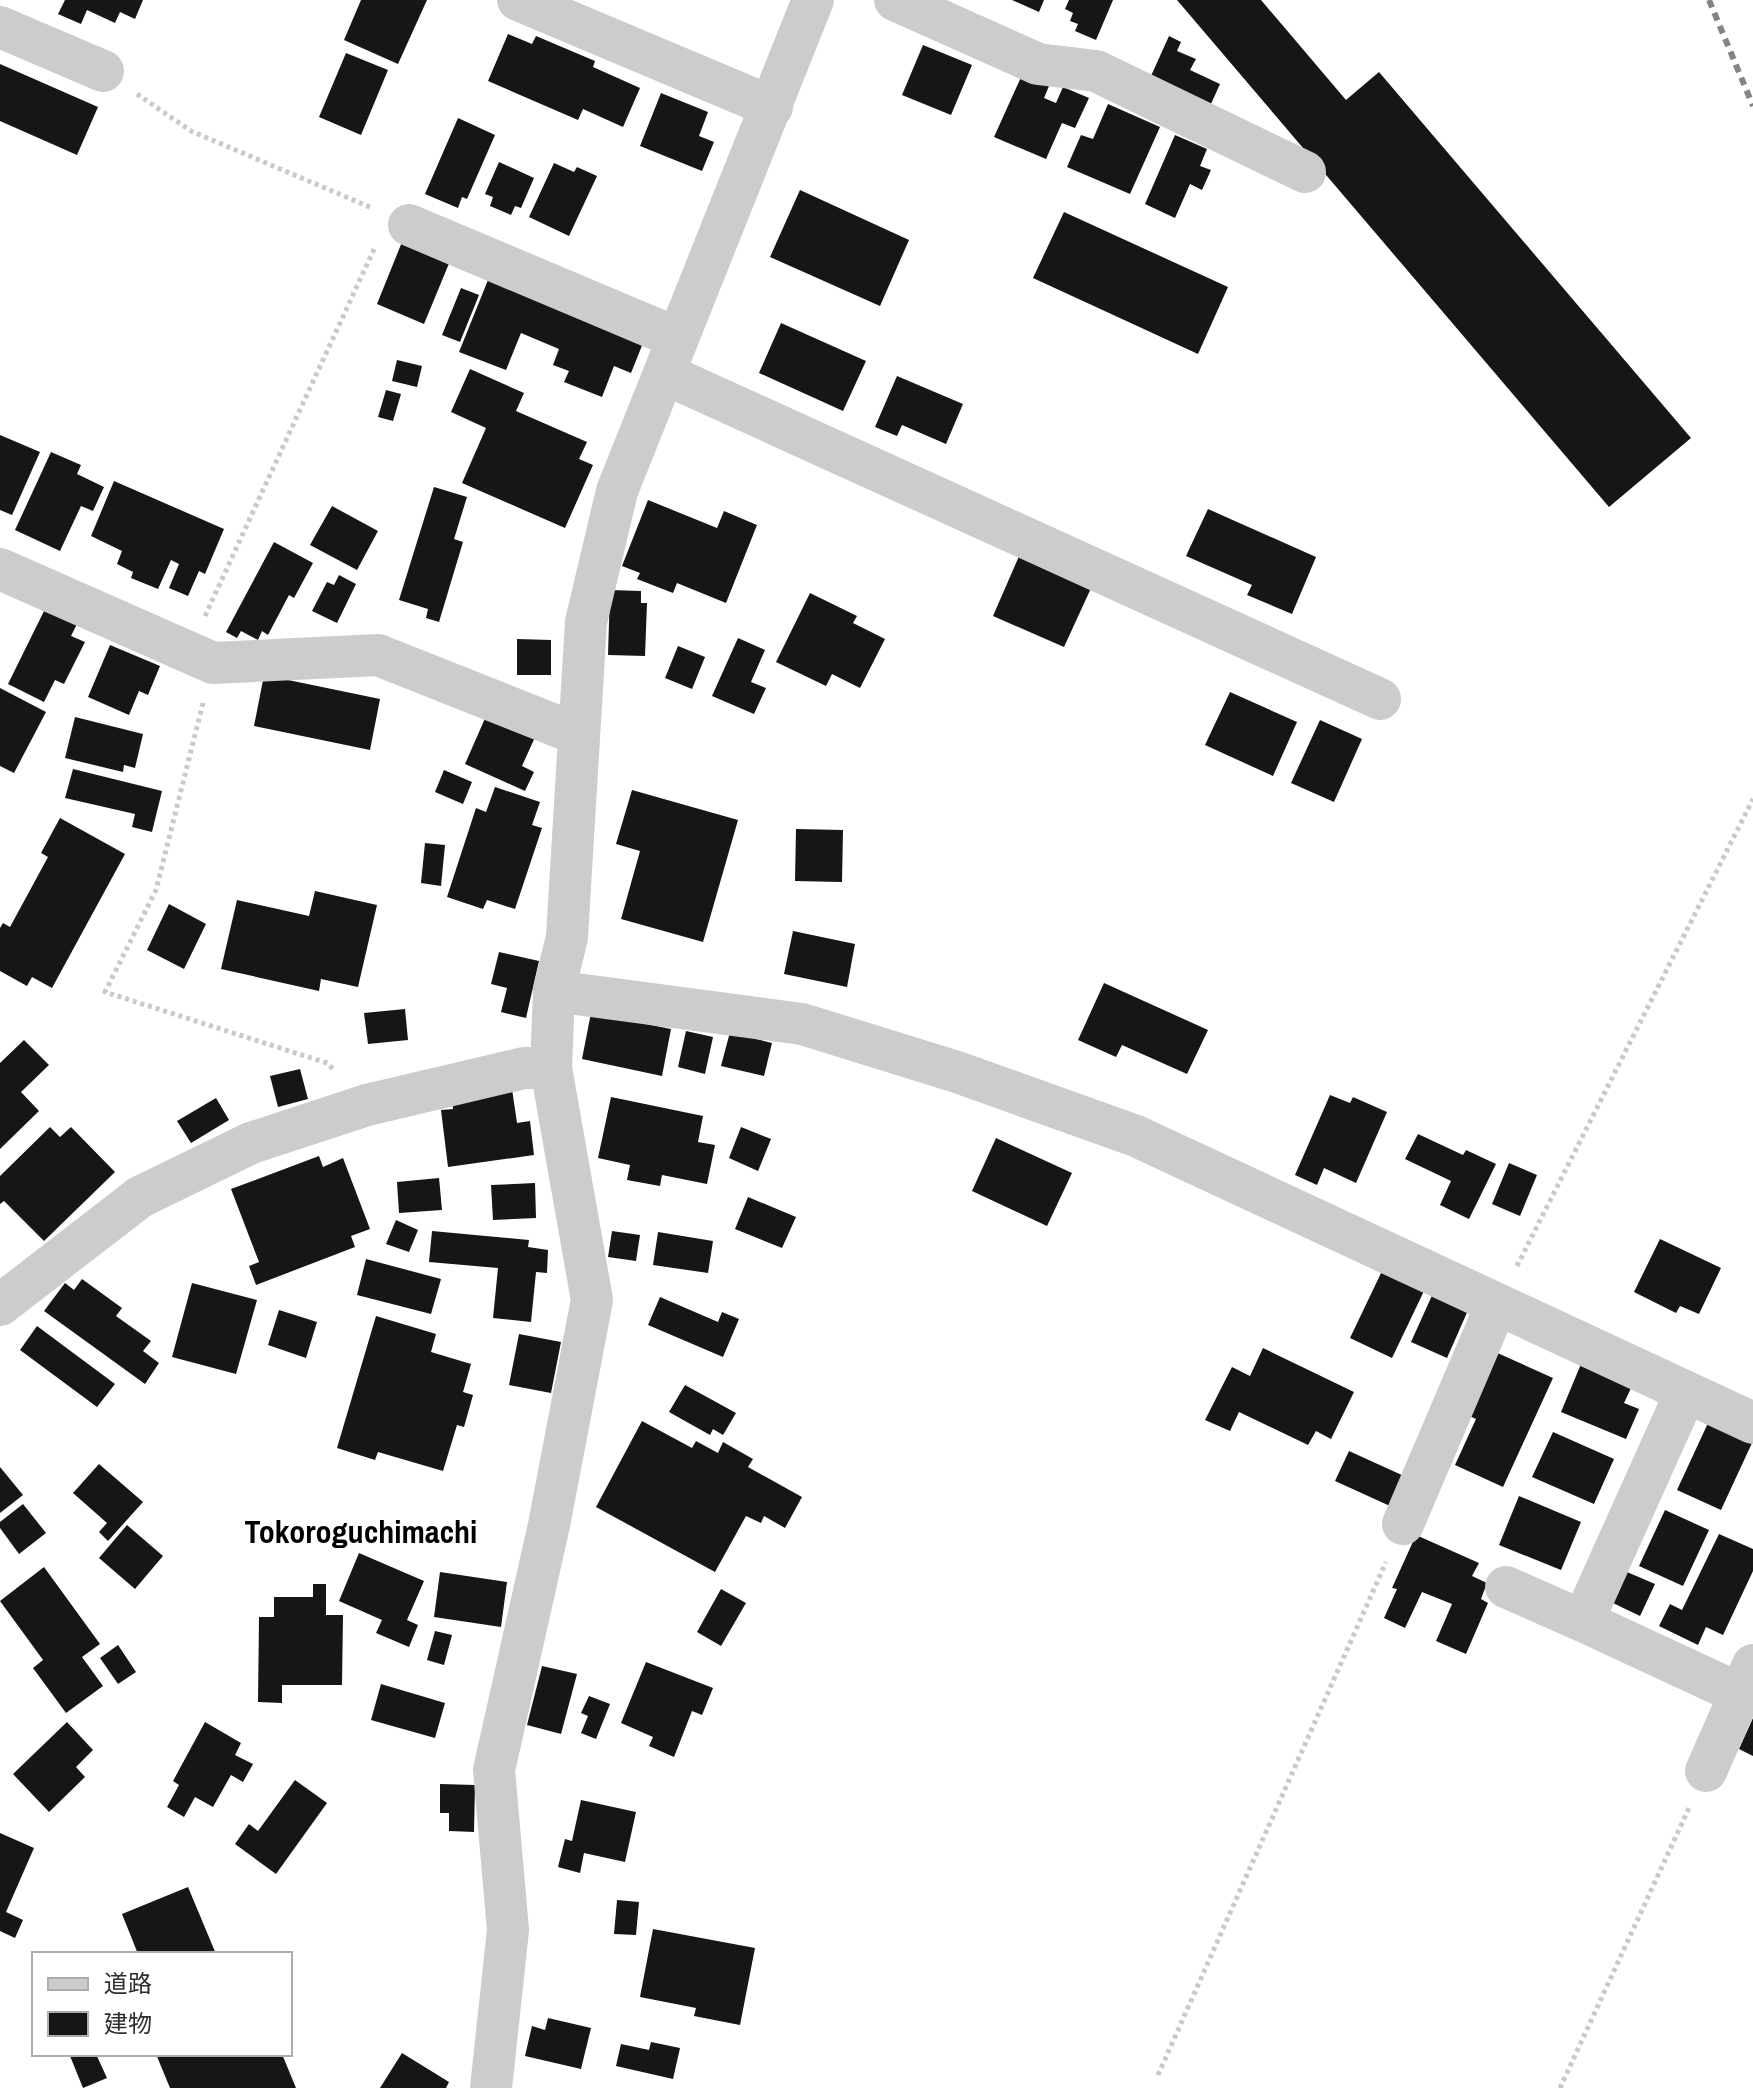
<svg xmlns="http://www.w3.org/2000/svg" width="1753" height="2088" font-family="'Archivo Narrow','Noto Sans JP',sans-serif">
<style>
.building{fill:#161616}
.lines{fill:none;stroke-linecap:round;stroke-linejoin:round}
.path{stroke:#c9c9c9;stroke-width:5;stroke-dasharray:4 4;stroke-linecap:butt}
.street{stroke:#ccc;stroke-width:42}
.rail{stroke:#848484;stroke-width:6;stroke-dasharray:8 6;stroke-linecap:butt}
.labels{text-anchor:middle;stroke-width:8;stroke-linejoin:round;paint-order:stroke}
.quarter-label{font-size:32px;font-weight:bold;fill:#000;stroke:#fff}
</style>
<rect width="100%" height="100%" fill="#fff"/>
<!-- building -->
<g class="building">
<polygon points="65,0 143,0 135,19 120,12 115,23 87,10 81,24 58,14"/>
<polygon points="361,0 427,0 398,64 344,40"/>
<polygon points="1012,0 1044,0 1039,12"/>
<polygon points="1069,0 1113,0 1096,40 1075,31 1078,24 1070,21 1073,13 1065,9"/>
<polygon points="1177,0 1261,0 1346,100 1379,72 1691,438 1609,507"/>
<polygon points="508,34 532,44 536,36 595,61 593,67 640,88 623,127 583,109 578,120 488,81"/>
<polygon points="1169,36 1181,42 1177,51 1196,59 1190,70 1220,84 1211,104 1151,76"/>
<polygon points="923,45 972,65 951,115 902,95"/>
<polygon points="346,53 388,70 361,135 319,117"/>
<polygon points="0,64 98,107 77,155 0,121"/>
<polygon points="1022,75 1049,86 1044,98 1056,103 1063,87 1089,98 1075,128 1062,123 1046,159 994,137"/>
<polygon points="661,93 708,112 699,136 714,142 702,171 640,146"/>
<polygon points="1108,104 1160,127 1130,194 1067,167 1081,135 1093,139"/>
<polygon points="458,118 495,135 467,199 462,197 458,208 425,194"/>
<polygon points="1175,135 1207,149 1200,166 1211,170 1202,190 1190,184 1175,218 1145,204"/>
<polygon points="499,162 534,178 521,208 515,206 511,215 490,206 493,197 485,194"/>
<polygon points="554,163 574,172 577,167 597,176 569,236 529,217"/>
<polygon points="800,190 909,240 880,306 770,257"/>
<polygon points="1064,212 1228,287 1198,354 1033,278"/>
<polygon points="402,242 450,261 424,324 377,304"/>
<polygon points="488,280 643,343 631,373 614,366 602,397 564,382 569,371 553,365 559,349 521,333 506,370 459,352"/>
<polygon points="461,288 479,295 460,342 442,335"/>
<polygon points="781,323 866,361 843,411 759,373"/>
<polygon points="397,360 422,366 417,387 392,381"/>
<polygon points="470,369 524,393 516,411 587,442 579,459 593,465 565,528 462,483 486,428 451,412"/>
<polygon points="897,376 963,404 946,444 902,425 897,436 875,427"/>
<polygon points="386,390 401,394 393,421 378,417"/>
<polygon points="0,435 40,452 12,515 0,510"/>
<polygon points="51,452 81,465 77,474 104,487 93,511 81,506 60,551 15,530"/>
<polygon points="114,481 224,529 205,574 199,571 188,596 169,588 179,564 171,560 158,589 131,578 133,572 117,564 122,551 91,536"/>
<polygon points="434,487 467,497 454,539 463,542 439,622 426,618 428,609 399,600"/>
<polygon points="648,500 717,528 724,511 757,525 726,603 677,583 673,593 637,579 640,573 622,566"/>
<polygon points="332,506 378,531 357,570 310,545"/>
<polygon points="1208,509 1316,557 1292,614 1247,595 1252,585 1186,556"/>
<polygon points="274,542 313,563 294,598 289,595 268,635 262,631 258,640 241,631 237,638 226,632"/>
<polygon points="1020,554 1092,586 1064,647 993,616"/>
<polygon points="339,575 356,584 337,623 312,611 327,582 334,585"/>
<polygon points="610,590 641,591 641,603 647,603 645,656 608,655"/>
<polygon points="810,593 857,616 853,623 885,639 860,688 832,674 826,686 776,662"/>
<polygon points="45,609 77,624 71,636 85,642 64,684 55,680 44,702 8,684"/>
<polygon points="738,638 765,650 751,682 766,688 754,714 712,696"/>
<polygon points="517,639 551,640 551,675 517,675"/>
<polygon points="110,645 160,666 148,695 139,691 129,715 88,697"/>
<polygon points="678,646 705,657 692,689 665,678"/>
<polygon points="264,675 380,699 370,750 254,726"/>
<polygon points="0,688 46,712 14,773 0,766"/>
<polygon points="1230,692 1297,722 1273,776 1205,745"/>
<polygon points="490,707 536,735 522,766 534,772 525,791 465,764"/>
<polygon points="75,717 143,734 135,768 124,765 123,772 65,758"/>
<polygon points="1320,720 1362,739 1334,802 1291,783"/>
<polygon points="73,769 162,791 152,832 132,827 135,814 65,798"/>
<polygon points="444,770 472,782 463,804 435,792"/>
<polygon points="495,787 540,802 532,825 542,828 515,909 487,900 483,909 447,897 476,808 486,812"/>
<polygon points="632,790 738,820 703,942 621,919 640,851 616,844"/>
<polygon points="60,818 125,854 52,988 32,977 27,986 0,971 0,928 3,923 10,927 48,857 41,853"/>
<polygon points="796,829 843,830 842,882 795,881"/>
<polygon points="425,843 445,845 441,886 421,883"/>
<polygon points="315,891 377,905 358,987 321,979 319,991 221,969 237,900 309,916"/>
<polygon points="169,904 206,924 184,969 147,950"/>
<polygon points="793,931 855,944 847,987 784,974"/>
<polygon points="499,952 539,961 526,1018 501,1012 507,988 491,984"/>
<polygon points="1104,983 1208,1030 1187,1074 1122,1045 1116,1057 1078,1040"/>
<polygon points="405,1009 408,1040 368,1044 364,1013"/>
<polygon points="591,1013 671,1029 662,1076 582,1059"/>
<polygon points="686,1031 713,1037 705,1074 678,1067"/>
<polygon points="730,1032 772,1043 764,1076 721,1066"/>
<polygon points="24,1040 49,1065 21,1092 39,1111 0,1149 0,1063"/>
<polygon points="300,1069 308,1099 278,1107 270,1076"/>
<polygon points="512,1089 517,1123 530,1121 534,1155 448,1167 441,1110 453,1109 452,1097"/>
<polygon points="1330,1095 1350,1103 1353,1097 1387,1112 1356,1183 1324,1168 1317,1185 1295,1175"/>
<polygon points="611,1097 703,1116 698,1142 715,1145 707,1184 662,1175 660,1186 627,1180 630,1165 598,1158"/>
<polygon points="216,1098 229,1120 191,1143 177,1121"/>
<polygon points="50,1127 60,1137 71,1127 115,1172 44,1241 4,1201 0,1204 0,1176"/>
<polygon points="741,1127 771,1139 758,1171 729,1158"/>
<polygon points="1418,1134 1463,1155 1466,1150 1496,1164 1469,1219 1440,1205 1451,1181 1405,1159"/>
<polygon points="996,1138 1072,1173 1047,1226 972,1191"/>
<polygon points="319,1156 323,1167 343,1158 370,1229 351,1236 355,1247 256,1285 249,1266 259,1262 231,1189"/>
<polygon points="1509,1163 1537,1175 1520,1216 1492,1204"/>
<polygon points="439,1178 442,1210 399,1213 397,1182"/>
<polygon points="535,1183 536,1218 493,1220 491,1185"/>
<polygon points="748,1197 796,1217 782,1248 735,1229"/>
<polygon points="396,1220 418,1230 409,1252 386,1244"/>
<polygon points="432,1231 529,1240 528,1247 548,1250 547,1273 536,1272 531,1322 493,1318 498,1268 429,1262"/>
<polygon points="612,1231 640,1235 636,1261 608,1257"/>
<polygon points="658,1232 713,1241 708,1273 653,1265"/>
<polygon points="1660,1239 1721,1268 1699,1314 1680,1306 1676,1313 1634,1292"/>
<polygon points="366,1259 441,1279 431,1314 357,1295"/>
<polygon points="1382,1271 1424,1291 1392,1358 1350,1338"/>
<polygon points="82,1279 122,1308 116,1316 151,1341 143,1351 159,1363 145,1384 44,1311 65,1283 74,1290"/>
<polygon points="192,1283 257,1300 236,1374 172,1357"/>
<polygon points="1434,1291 1469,1308 1447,1358 1411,1342"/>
<polygon points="660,1297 718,1322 722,1312 739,1319 723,1357 648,1325"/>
<polygon points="279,1310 317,1322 306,1358 268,1345"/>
<polygon points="376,1316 436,1334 431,1352 471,1364 463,1392 473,1395 464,1427 457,1425 443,1471 378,1452 375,1460 337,1448"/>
<polygon points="37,1326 115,1384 97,1407 20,1350"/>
<polygon points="519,1334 561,1342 551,1393 509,1385"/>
<polygon points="1263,1348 1354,1392 1331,1439 1316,1431 1308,1445 1239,1412 1230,1431 1205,1420 1232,1367 1250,1376"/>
<polygon points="1493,1351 1553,1378 1503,1487 1455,1465 1476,1419 1465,1414"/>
<polygon points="1581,1364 1632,1386 1624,1403 1639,1409 1626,1439 1561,1412"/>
<polygon points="685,1385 736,1413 723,1435 713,1429 710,1435 669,1412"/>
<polygon points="642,1421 692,1448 696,1441 718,1453 723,1442 753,1459 748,1467 802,1497 785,1528 764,1516 761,1523 746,1516 715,1572 596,1507"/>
<polygon points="1708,1423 1752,1443 1721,1510 1677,1490"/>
<polygon points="1553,1432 1614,1459 1594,1504 1532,1477"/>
<polygon points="1349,1451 1404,1476 1390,1506 1335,1481"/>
<polygon points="99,1464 143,1502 108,1541 99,1532 107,1523 73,1493"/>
<polygon points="0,1467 23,1495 0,1513"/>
<polygon points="1519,1496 1581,1522 1561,1570 1499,1545"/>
<polygon points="23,1504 46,1533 19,1554 0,1528 0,1522"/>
<polygon points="1665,1510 1709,1530 1683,1586 1639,1566"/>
<polygon points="127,1525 163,1556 135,1589 99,1558"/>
<polygon points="1719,1534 1753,1549 1753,1571 1723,1635 1706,1627 1698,1645 1659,1626 1670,1604 1682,1610"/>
<polygon points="1416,1535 1479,1563 1472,1576 1487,1583 1481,1599 1488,1603 1466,1654 1436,1641 1452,1604 1422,1592 1405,1628 1384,1618 1397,1589 1392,1588"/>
<polygon points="359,1553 424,1581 407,1620 418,1625 409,1647 376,1633 382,1620 339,1601"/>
<polygon points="44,1567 100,1644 82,1657 103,1686 66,1713 33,1668 43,1660 0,1601"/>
<polygon points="440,1572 507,1582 501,1627 434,1617"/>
<polygon points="1627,1572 1655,1584 1640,1616 1613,1603"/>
<polygon points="313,1584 326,1584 326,1615 343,1615 342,1685 282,1685 282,1703 258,1702 259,1617 274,1617 274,1597 313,1597"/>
<polygon points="721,1589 746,1603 721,1646 697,1632"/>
<polygon points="435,1631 452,1635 444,1665 427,1660"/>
<polygon points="118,1645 136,1672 118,1684 100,1658"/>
<polygon points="646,1662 713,1688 702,1715 692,1711 674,1757 649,1746 653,1737 621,1723"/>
<polygon points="542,1666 577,1674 561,1734 527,1725"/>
<polygon points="381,1684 445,1703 435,1738 371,1720"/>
<polygon points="589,1696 610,1704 596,1739 581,1733 588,1716 581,1713"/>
<polygon points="1753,1718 1753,1756 1739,1749"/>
<polygon points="67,1722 93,1750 76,1767 85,1777 49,1812 13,1774"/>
<polygon points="205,1722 241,1743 235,1755 253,1764 243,1782 231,1775 213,1807 195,1797 184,1817 167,1807 179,1785 173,1781"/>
<polygon points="295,1780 327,1803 276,1874 235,1844 249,1824 258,1831"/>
<polygon points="440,1784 475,1785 474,1832 449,1831 449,1813 440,1813"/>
<polygon points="581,1800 636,1812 625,1862 584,1853 580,1873 558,1867 565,1839 572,1841"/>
<polygon points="0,1833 34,1848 6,1912 23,1920 15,1938 0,1931"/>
<polygon points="188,1887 216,1954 138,1954 122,1914"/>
<polygon points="617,1900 639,1902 636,1935 614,1934"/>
<polygon points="653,1929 755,1948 740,2025 694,2016 696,2008 640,1997"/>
<polygon points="548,2018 591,2028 581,2069 525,2056 532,2026 545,2030"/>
<polygon points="651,2042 680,2048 673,2079 616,2066 621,2044 649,2050"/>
<polygon points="402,2053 449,2082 446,2088 380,2088"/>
<polygon points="75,2054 96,2054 107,2078 83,2088 70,2056"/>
<polygon points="156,2054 282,2054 296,2088 170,2088"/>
</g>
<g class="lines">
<!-- path -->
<g class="path">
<polyline points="137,94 191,131 372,208"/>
<polyline points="205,616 375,247"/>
<polyline points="203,703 156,890 105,992 327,1063 334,1070"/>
<polyline points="1517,1266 1753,799"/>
<polyline points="1158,2075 1386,1562"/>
<polyline points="1560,2088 1689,1808"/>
</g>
<!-- street -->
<g class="street">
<polyline points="518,0 772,107"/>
<polyline points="895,0 1038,64 1096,71 1305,172"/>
<polyline points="0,27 103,71"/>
<polyline points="409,225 677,338"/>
<polyline points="665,374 1380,699"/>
<polyline points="0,569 213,663 378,655 577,734"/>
<polyline points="554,991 802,1024 957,1072 1136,1136 1753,1423"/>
<polyline points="0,1305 140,1197 251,1143 367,1105 524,1068 551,1068"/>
<polyline points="1403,1524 1496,1306"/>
<polyline points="1506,1587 1583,1621 1685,1394"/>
<polyline points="1583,1621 1740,1694 1753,1665"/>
<polyline points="1706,1771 1740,1694"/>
<polyline points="491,2088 508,1930 494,1770 549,1525 592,1300 551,1068 554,991 567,937 586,622 617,491 813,0"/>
</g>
<!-- rail -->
<polyline class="rail" points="1709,0 1753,106"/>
</g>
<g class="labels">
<!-- quarter labels -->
<g class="quarter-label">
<text x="361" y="1543">Tokoroguchimachi</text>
</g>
</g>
<!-- legend -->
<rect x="32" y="1952" width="260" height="104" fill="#ffffff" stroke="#acacac" stroke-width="2"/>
<rect x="48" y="1978" width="40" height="12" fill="#cccccc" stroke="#acacac" stroke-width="2"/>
<text x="104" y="1992" font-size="24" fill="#2f2f2f">道路</text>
<rect x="48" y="2012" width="40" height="24" fill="#161616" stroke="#acacac" stroke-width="2"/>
<text x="104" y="2032" font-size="24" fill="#2f2f2f">建物</text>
</svg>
